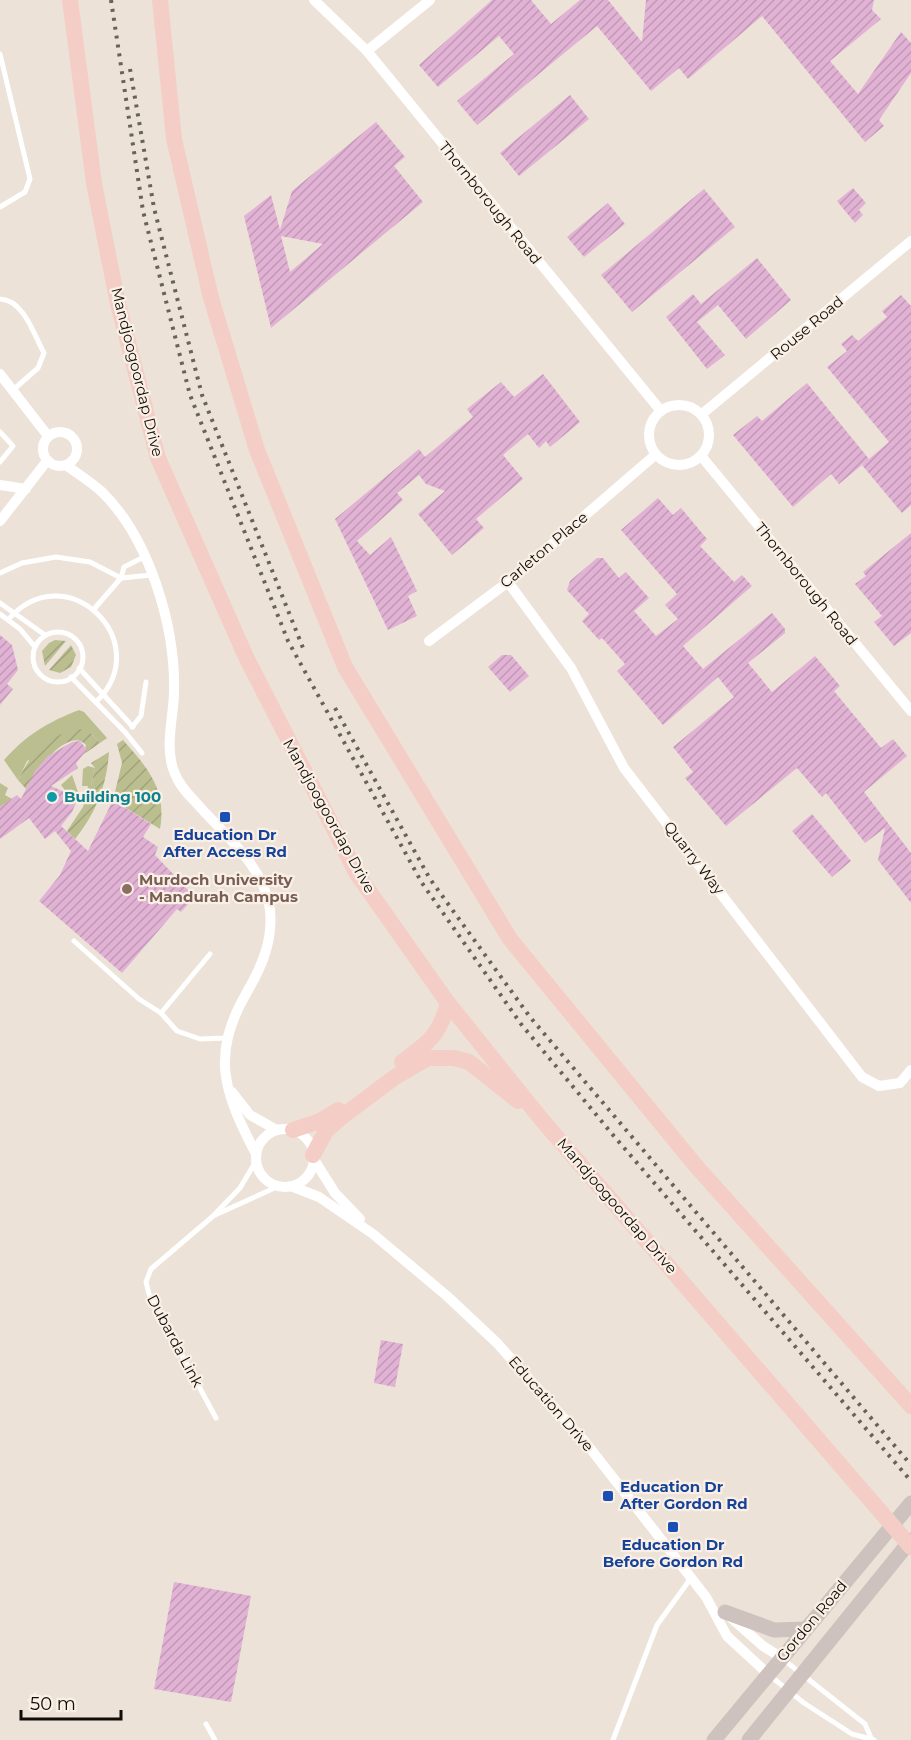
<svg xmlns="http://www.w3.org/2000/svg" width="911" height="1740" font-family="Montserrat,sans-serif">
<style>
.grass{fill:#bbbf90}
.garden{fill:url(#garden-furrows)}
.building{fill:url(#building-hatch);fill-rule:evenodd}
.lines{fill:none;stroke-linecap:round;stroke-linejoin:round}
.service{stroke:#fff;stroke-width:5}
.minor{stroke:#fff;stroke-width:10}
.secondary{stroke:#cec2be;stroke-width:15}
.trunk{stroke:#f4cec6;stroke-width:16}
.rail{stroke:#68625c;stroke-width:4;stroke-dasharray:3 6;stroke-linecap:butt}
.culture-dot{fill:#0f9aa8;stroke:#faf0e5;stroke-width:2}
.transit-dot{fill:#1a4fb4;stroke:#faf0e5;stroke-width:2}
.education-dot{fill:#8d6e63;stroke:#faf0e5;stroke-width:2}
.labels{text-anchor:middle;stroke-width:4.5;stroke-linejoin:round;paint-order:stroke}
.street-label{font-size:15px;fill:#0f0c09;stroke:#faf0e5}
.culture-label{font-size:15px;font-weight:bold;fill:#0d838f;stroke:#faf0e5;text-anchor:start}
.transit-label{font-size:15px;font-weight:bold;fill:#164399;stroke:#faf0e5}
.education-label{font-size:15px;font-weight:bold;fill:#785e54;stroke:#faf0e5;text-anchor:start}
</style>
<defs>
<pattern id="garden-furrows" width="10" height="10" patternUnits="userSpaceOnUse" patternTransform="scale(1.5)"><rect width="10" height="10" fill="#bbbf90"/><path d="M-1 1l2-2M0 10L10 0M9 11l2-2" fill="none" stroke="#a0a37b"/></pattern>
<pattern id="building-hatch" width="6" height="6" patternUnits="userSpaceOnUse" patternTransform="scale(1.5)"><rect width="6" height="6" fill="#e2b2d5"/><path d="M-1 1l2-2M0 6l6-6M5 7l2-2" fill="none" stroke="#c198b6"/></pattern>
</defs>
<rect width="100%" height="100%" fill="#ece2d8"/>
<!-- grass -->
<g class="grass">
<path d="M79 710 84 712 107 738 100 743 90 732 27 761 18 780 4 760C26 735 48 722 79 710Z"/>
<polygon points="88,766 95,768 91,786 82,786 83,769"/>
<polygon points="72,775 78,792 67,793 61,785"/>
<polygon points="0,783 8,788 5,795 12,799 0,807"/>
</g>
<!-- garden -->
<g class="garden">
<polygon points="55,640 66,641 45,666 42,651 49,643"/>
<polygon points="71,645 76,655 71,667 60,673 49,670"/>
<path d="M80 729 90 732 100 743 84 754 86 745C69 725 33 773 26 789L18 780C31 753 48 734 80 729Z"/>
<path d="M123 740C148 768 167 790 160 829L113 800 122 763 117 744Z"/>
<path d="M109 752C107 785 96 813 75 839L67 831 83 807 88 786H91L95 768 91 763Z"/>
</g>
<!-- building -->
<g class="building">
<polygon points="492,0 531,0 551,24 580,0 608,0 642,42 646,0 874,0 872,10 881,19 830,61 858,94 901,32 911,43 911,73 879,120 884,126 865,142 762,16 688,79 679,68 651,91 597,26 477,125 457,101 514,54 499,36 438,87 419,65"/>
<polygon points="570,95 589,119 519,176 500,153"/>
<path d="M376 122 405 157 394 166 423 202 271 328 244 216 271 195 280 230 292 191ZM281 236 323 244 290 272Z"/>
<polygon points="853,188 866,203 859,210 863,215 855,223 837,201"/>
<polygon points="704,189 735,227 632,312 601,275"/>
<polygon points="608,203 625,224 584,257 567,237"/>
<polygon points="757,258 791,300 746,339 718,305 697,322 725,355 707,369 666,317 693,294 701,304"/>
<polygon points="901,295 911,306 911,505 902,513 862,465 889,442 827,367 847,351 841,344 852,335 858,341 887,317 882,311"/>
<polygon points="543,374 580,422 550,447 546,441 539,448 528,434 503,455 523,479 476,519 484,528 452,555 418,514 445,491 426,484 419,475 397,493 403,500 357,541 370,555 391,537 417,591 408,596 417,616 388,630 335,519 419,449 425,457 473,417 467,409 501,382 514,397"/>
<polygon points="807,383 869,459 839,484 831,474 793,507 733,435 757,416 762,421"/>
<polygon points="658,498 673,515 681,508 707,539 700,546 734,582 742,575 752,586 683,646 703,669 772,613 785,629 785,633 748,663 772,692 815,656 840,686 834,691 881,748 893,739 907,756 864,792 911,853 911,903 878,860 885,828 865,843 826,793 822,797 797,768 726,826 685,778 693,772 673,747 734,697 718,677 663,725 617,671 625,664 602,638 599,640 582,621 589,614 567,590 570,581 597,558 603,558 619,578 626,572 649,598 634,611 656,636 678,619 665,605 677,594 621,530"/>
<polygon points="911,533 911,633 894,646 874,622 882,616 855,584 866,576 863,572"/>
<polygon points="0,635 12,645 18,670 7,684 13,689 0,705"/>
<polygon points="502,655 511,655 529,676 510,692 488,667"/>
<polygon points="80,741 87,750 76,763 78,768 51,786 78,798 72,812 61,826 88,851 113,800 151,824 143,837 158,847 155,855 195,897 181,912 177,909 122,973 39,901 60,875 71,851 55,831 45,839 29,818 0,839 0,807 17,795 21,799 35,771 48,756 72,742"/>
<polygon points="812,814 851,861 832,877 792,831"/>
<polygon points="381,1340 403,1344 395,1387 374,1383"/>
<polygon points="174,1582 251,1596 231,1702 154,1689"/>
</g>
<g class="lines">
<!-- service -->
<g class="service">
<polyline points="0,54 30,179 25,192 0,207"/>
<path d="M0 299C24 300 34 335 44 353L38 368 13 390"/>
<polyline points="0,432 13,446 0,462"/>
<polyline points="0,573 22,563 56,557 90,562 121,578 152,575"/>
<polyline points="0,603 45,635"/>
<polyline points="94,609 121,578 124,567 144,557"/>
<polyline points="0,614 20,629 35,647"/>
<path d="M8 620C65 553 157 641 97 701"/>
<circle cx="58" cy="657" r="25"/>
<polyline points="79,668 133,727"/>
<polyline points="71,677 125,732 142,753"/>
<polyline points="132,727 141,716 146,682"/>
<polyline points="74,941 139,999 161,1013 177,1031 200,1039 226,1038"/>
<polyline points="161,1013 210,954"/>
<polyline points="215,1215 279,1186"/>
<polyline points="216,1418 149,1294 146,1282 151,1269 212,1217 240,1188 256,1161"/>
<polyline points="784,1660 865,1724 871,1738"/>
<polyline points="769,1675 804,1703 852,1734 874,1740"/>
<polyline points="206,1724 215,1740"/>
<polyline points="613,1740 657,1625 691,1578"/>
</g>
<!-- minor -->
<g class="minor">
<polyline points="314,0 367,51 661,411"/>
<polyline points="367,51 430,0"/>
<polyline points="0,374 48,436"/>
<circle cx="679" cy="435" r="30"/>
<polyline points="702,414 911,241"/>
<circle cx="60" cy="449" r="17"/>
<polyline points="702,457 911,711"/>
<path d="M66 465C78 474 91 482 102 492 150 539 176 628 174 694 173 720 164 749 175 774 180 787 191 797 200 807 227 837 265 868 270 910 273 941 262 966 247 992 210 1056 224 1092 256 1154"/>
<polyline points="0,485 26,489"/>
<polyline points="0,521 47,461"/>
<polyline points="508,582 571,668 624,768 862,1077 879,1086 900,1083 911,1070"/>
<polyline points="429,641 508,582 655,455"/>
<polyline points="232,1092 250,1115 277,1130"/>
<circle cx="285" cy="1158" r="29"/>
<polyline points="313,1158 335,1193 360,1219"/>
<polyline points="291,1186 319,1197 373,1234 447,1296 497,1343 586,1443 706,1597 727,1636 768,1674"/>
<polyline points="729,1616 763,1646 782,1658"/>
</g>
<!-- secondary -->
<g class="secondary">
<polyline points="725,1612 774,1630 805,1629"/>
<polyline points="714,1740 911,1503"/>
<polyline points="749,1740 911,1540"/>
</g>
<!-- trunk -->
<g class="trunk">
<polyline points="70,0 94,183 105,239 118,304 158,458 246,657 357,874 448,1003 542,1120 911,1547"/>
<polyline points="160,0 174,139 211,298 257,450 345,667 510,939 696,1166 911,1406"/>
<path d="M402 1062C428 1043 439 1036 448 1003"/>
<polyline points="293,1130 320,1121 338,1110"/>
<polyline points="313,1155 326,1131 339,1119 395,1077 428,1058 454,1058 469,1062 518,1101"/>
</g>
<!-- rail -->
<g class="rail">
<polyline points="111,0 143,211 190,395 288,641 422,883 521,1024 613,1135 911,1481"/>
<polyline points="130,69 154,208 202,395 305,653"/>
<polyline points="335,708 430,879 530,1017 911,1465"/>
</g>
</g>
<!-- markers -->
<circle class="culture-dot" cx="52" cy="797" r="6"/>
<g class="transit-dot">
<rect x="219" y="811" width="12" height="12" rx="3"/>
<rect x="602" y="1490" width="12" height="12" rx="3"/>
<rect x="667" y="1521" width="12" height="12" rx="3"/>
</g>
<circle class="education-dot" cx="127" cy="889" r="6"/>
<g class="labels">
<!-- street labels -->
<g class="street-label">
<text transform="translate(490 203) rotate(51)" y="5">Thornborough Road</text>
<text transform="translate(807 328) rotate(-40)" y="5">Rouse Road</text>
<text transform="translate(137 372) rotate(76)" y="5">Mandjoogoordap Drive</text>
<text transform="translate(544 550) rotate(-40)" y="5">Carleton Place</text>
<text transform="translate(806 584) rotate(51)" y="5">Thornborough Road</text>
<text transform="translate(329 816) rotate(61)" y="5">Mandjoogoordap Drive</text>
<text transform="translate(694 858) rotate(52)" y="5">Quarry Way</text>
<text transform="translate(617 1206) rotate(49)" y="5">Mandjoogoordap Drive</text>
<text transform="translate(175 1341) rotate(62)" y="5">Dubarda Link</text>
<text transform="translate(551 1404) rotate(49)" y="5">Education Drive</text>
<text transform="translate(812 1621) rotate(-50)" y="5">Gordon Road</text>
</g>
<!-- culture labels -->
<g class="culture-label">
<text x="64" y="802">Building 100</text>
</g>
<!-- transit labels -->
<g class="transit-label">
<text x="225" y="840">Education Dr<tspan x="225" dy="17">After Access Rd</tspan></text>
<text x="620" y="1492" text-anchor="start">Education Dr<tspan x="620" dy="17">After Gordon Rd</tspan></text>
<text x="673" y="1550">Education Dr<tspan x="673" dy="17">Before Gordon Rd</tspan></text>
</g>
<!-- education labels -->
<g class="education-label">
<text x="139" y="885">Murdoch University<tspan x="139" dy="17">- Mandurah Campus</tspan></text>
</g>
</g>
<!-- scale -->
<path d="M21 1710v9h100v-9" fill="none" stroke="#0f0c09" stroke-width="3"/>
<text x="30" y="1710" font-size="18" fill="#0f0c09" stroke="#faf0e5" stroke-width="4.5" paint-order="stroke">50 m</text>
</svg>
